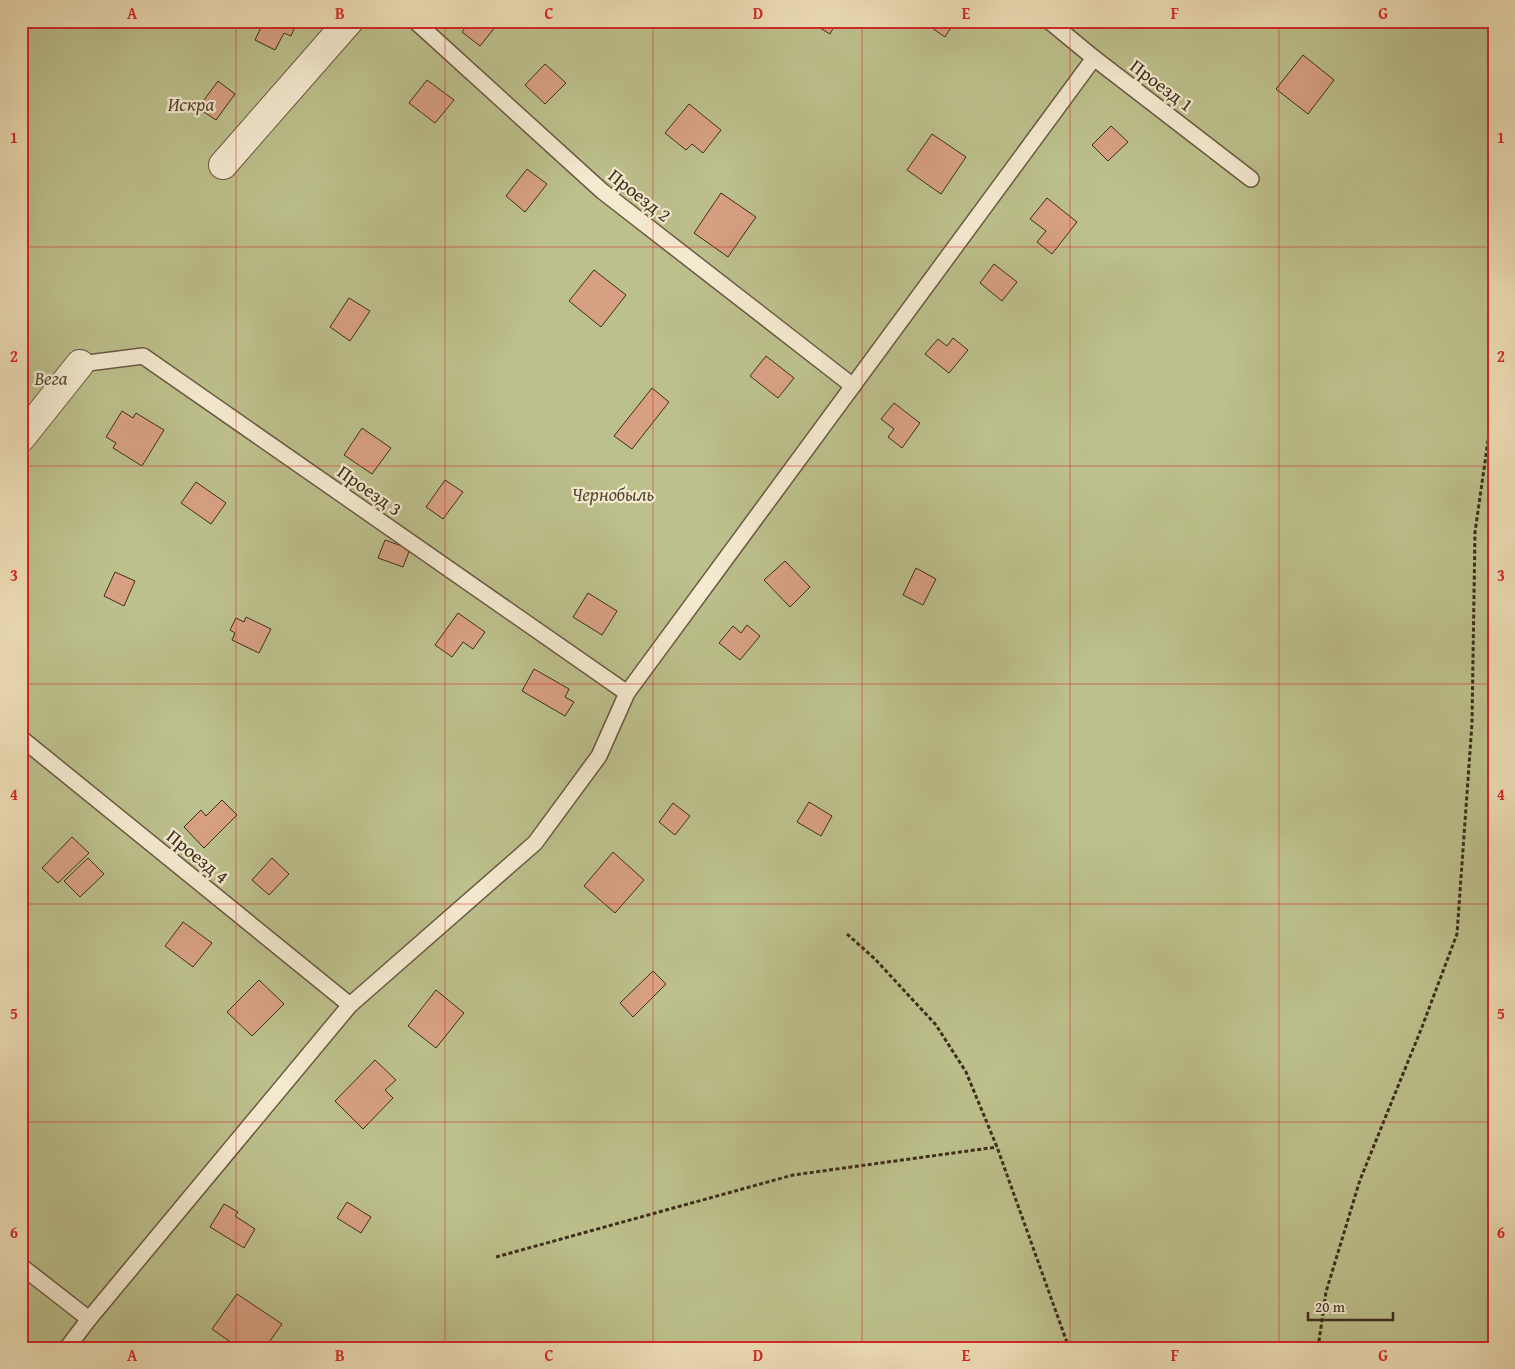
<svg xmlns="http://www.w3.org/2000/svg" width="1515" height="1369" font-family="'Gentium Book Plus',serif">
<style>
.green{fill:#bcc08c;stroke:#7d7654}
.building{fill:#d7a083;stroke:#3e2d1b}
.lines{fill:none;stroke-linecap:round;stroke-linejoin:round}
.service-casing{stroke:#6a5942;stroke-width:18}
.minor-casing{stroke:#6a5942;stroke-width:30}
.path{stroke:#3e2d1b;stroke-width:3;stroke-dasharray:4 2.5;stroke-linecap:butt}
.service{stroke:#f4ead0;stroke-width:15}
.minor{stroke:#f4ead0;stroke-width:28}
.grid{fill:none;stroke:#d62828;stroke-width:1;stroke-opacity:0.55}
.labels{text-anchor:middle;stroke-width:4.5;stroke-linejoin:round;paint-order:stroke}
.street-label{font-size:19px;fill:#3e2d1b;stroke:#f4ead0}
.park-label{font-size:19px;font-style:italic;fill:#574a32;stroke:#f4ead0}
.neatline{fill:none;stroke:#d62828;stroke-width:2}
.grid-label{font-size:16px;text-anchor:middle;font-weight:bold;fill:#d62828}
</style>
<rect width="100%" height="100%" fill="#eedeb7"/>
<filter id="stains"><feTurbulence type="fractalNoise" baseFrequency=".004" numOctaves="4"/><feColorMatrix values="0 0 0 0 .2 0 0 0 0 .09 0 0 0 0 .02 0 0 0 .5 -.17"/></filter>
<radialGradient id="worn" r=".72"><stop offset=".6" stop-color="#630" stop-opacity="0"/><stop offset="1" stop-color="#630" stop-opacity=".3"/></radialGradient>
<!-- green -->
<rect class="green" x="21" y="21" width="1473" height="1327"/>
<!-- building -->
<g class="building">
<polygon points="264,21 278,21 285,25 287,21 290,21 296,24 291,36 284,33 275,50 255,40"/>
<polygon points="470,21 500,21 480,46 462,32"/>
<polygon points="808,21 837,21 830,34"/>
<polygon points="922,21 955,21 945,37"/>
<polygon points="1303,55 1334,80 1308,114 1276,89"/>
<polygon points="545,64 566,83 545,104 525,85"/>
<polygon points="427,80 454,100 435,123 409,103"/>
<polygon points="218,81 235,94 216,120 198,108"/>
<polygon points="689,104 721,130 703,153 692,144 686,150 665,133"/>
<polygon points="1111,126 1128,142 1108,161 1092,145"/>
<polygon points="932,134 966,157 941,194 907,170"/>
<polygon points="527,169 547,184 525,212 506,196"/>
<polygon points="721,193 756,217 728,257 694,233"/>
<polygon points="1047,198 1077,222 1052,254 1037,242 1046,231 1030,219"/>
<polygon points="994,264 1017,282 1002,301 980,283"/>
<polygon points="594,270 626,295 601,327 569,301"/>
<polygon points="349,298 370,311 350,341 330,327"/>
<polygon points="953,338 968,350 949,373 925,354 938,339 947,346"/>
<polygon points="766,356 794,378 778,398 750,376"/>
<polygon points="652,388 669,402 632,449 614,436"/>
<polygon points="894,403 920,423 902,448 888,437 894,429 881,419"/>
<polygon points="122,411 133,418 136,413 164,430 142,466 113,448 116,443 106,437"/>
<polygon points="362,428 391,448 372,474 344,455"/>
<polygon points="445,480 463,492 443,519 426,507"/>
<polygon points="196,482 226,503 211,524 181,503"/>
<polygon points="385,540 410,549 403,567 378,558"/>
<polygon points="785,561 810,587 790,607 764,580"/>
<polygon points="916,568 936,579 923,605 903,595"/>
<polygon points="115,572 135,581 124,606 104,596"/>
<polygon points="588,593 617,611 602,635 573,617"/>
<polygon points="458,613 485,632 473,649 463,642 452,657 435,645"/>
<polygon points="246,617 271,629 259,653 232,640 235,633 230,630 236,618 244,622"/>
<polygon points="747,625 760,636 740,660 719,643 733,626 741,633"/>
<polygon points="534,669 569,689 565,697 574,702 565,716 522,691"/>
<polygon points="222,800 237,815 204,848 184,827 201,810 206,816"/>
<polygon points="809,802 832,816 821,836 797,822"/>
<polygon points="673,803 690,816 675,835 659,822"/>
<polygon points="72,837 89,853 58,883 42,868"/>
<polygon points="613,852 644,880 615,913 584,886"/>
<polygon points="88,858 104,874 80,897 64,881"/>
<polygon points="272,858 289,874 269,895 252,880"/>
<polygon points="183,922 212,943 193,967 165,946"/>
<polygon points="653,971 666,984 633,1017 620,1003"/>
<polygon points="259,980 284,1004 252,1036 227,1012"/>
<polygon points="436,990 464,1013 436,1048 408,1026"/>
<polygon points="375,1060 396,1080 385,1090 393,1098 363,1129 335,1101"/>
<polygon points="347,1202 371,1217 361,1233 337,1218"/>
<polygon points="224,1204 238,1212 235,1216 255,1229 244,1248 210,1227"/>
<polygon points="237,1294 282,1324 265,1348 239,1348 212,1329"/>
</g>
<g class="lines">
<!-- service casing -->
<g class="service-casing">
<g id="service">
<polyline points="415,21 602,191 853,386"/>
<polyline points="1049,21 1094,58 1251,179"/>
<polyline points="80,364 143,356 627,693"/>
<polyline points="21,738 350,1005"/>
<polyline points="21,1266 89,1319"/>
<polyline points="67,1348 89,1319 350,1005 535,843 599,756 627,693 1094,58"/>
</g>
</g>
<!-- minor casing -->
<g class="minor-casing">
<g id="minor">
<polyline points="223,165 349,21"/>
<polyline points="21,438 80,364"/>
</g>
</g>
<!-- path -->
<g class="path">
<polyline points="847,934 875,959 936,1025 966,1072 997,1147 1069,1348"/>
<polyline points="496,1257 793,1175 997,1147"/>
<polyline points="1318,1348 1326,1292 1360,1180 1422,1027 1457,934 1472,723 1475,532 1494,399"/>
</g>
<!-- service -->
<use href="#service" class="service"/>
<!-- minor -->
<use href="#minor" class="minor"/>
</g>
<!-- grid -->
<path class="grid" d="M236 21V1348M445 21V1348M653 21V1348M862 21V1348M1070 21V1348M1279 21V1348M21 247H1494M21 466H1494M21 684H1494M21 904H1494M21 1122H1494"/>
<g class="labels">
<!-- street labels -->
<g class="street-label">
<text transform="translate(1162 85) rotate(37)" y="7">Проезд 1</text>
<text transform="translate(640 195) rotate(38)" y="7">Проезд 2</text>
<text transform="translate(370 490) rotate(35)" y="7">Проезд 3</text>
<text transform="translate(198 856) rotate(39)" y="7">Проезд 4</text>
</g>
<!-- park labels -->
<g class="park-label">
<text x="191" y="111">Искра</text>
<text x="51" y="385">Вега</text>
<text x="613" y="501">Чернобыль</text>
</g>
</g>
<!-- margin -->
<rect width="1515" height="1369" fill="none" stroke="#eedeb7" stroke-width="55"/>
<!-- scale -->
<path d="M1308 1312v8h85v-8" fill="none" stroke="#3e2d1b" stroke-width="2.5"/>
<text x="1315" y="1312" font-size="15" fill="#3e2d1b" stroke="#f4ead0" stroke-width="4" paint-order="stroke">20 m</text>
<rect x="28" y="28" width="1460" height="1314" class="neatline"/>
<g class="grid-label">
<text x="132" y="19">A</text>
<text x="340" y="19">B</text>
<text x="549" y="19">C</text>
<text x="758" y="19">D</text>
<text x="966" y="19">E</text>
<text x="1175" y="19">F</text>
<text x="1383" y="19">G</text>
<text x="14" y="143">1</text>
<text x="1501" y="143">1</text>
<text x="14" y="362">2</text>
<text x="1501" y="362">2</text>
<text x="14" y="581">3</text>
<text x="1501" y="581">3</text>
<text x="14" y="800">4</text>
<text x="1501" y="800">4</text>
<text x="14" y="1019">5</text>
<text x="1501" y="1019">5</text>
<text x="14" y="1238">6</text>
<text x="1501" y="1238">6</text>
<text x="132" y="1361">A</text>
<text x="340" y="1361">B</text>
<text x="549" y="1361">C</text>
<text x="758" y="1361">D</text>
<text x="966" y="1361">E</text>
<text x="1175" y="1361">F</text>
<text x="1383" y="1361">G</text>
</g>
<rect width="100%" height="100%" filter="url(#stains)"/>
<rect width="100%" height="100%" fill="url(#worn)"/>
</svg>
